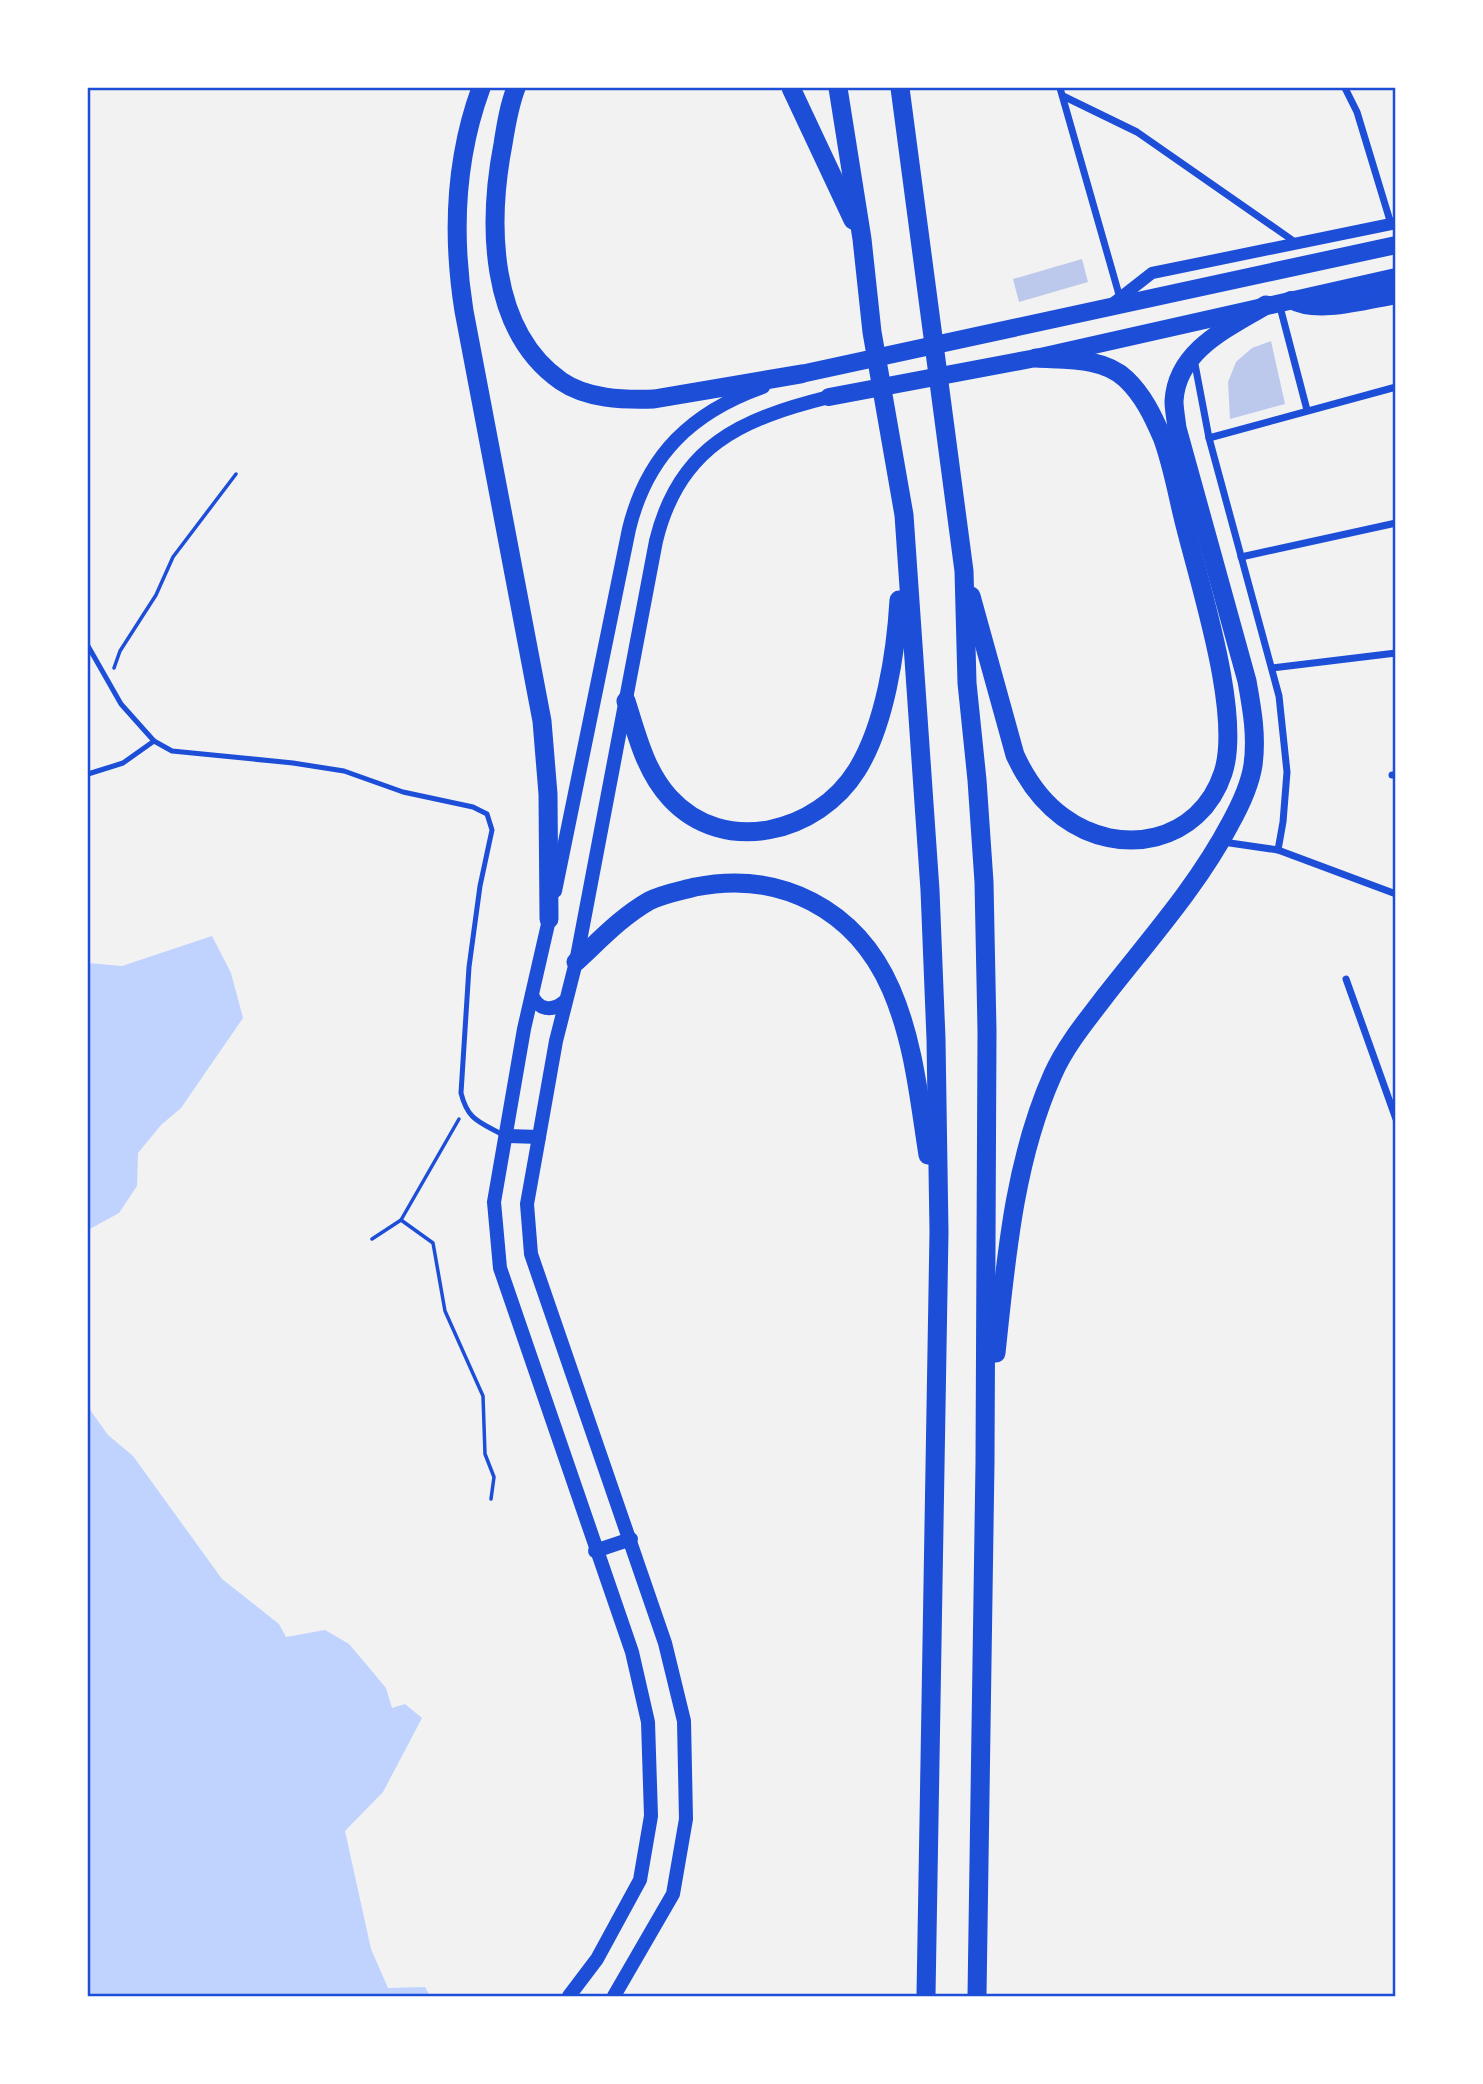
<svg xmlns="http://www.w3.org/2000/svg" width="1483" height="2084" font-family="Jost,sans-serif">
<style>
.water{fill:#bfd3fe}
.building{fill:#bdc9ec}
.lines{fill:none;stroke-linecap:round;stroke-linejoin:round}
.path{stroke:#1d4ed8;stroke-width:3.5}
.service{stroke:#1d4ed8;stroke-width:5}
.minor{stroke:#1d4ed8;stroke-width:7}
.tertiary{stroke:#1d4ed8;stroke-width:12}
.secondary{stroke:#1d4ed8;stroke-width:14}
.primary{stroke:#1d4ed8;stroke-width:18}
.trunk{stroke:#1d4ed8;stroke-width:19}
.neatline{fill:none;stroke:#1d4ed8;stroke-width:2.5}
</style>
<rect width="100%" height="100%" fill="#f2f2f2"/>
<!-- water -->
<g class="water">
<polygon points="212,936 231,973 243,1018 181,1108 161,1125 138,1153 137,1186 119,1213 88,1230 88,963 122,966"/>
<polygon points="88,1407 108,1435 133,1456 222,1579 279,1624 286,1637 325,1630 349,1644 371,1670 386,1688 392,1708 405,1704 422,1718 383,1792 345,1831 371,1949 388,1988 425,1987 430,1996 88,1996"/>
</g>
<!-- building -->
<g class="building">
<polygon points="1082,259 1088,282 1019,302 1013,279"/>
<polygon points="1271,341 1285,404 1230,419 1228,382 1236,362 1252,348"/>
</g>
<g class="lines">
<!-- path -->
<g class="path">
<polyline points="114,668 120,651 156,595 173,557 236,474"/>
<polyline points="401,1220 459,1119"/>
<polyline points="372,1239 401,1220 433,1243 445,1311 483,1396 485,1454 494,1477 491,1499"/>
</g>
<!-- service -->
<g class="service">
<path d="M88 646 121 704 154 741 172 751 293 763 344 771 403 792 473 807 487 814 492 830 480 886 469 967 461 1093C468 1121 480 1122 503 1135"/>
<polyline points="88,774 123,763 154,741"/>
</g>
<!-- minor -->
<g class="minor">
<polyline points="1060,88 1120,298"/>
<polyline points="1345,88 1357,112 1391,224"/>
<polyline points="1063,96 1137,132 1295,242"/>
<polyline points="1279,303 1307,410"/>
<polyline points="1194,359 1209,438 1279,696 1287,772 1283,822 1278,850"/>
<polyline points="1209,438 1396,387"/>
<polyline points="1241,557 1396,523"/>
<polyline points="1272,668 1396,653"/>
<polyline points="1392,775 1396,775"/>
<polyline points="1223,842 1278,850 1396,894"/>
<polyline points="1346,979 1396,1119"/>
</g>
<!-- tertiary -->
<polyline class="tertiary" points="1111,305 1152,273 1396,223"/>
<!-- secondary -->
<g class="secondary">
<path d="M555 891 629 529C647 455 692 412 763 387"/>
<polyline points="551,911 524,1029 494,1202 500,1268 632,1652 648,1722 651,1816 640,1880 597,1959 569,1996"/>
<path d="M532 995C538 1010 552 1012 564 1002"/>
<polyline points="506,1136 539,1137"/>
<polyline points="595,1551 631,1539"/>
<path d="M614 1996 673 1894 686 1819 684 1721 665 1643 531 1254 527 1204 539 1137 556 1041 576 962 656 541C679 446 741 419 829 397"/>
</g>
<!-- primary -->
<g class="primary">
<path d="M1291 300C1317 315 1366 300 1396 295"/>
<polyline points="801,374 1396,245"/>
<polyline points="829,397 1036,358 1396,277"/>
</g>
<!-- trunk -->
<g class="trunk">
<path d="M481 88C455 159 452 236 464 311L542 721 548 794 549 919"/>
<path d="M516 88C509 106 506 125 503 144 488 222 488 330 561 381 587 399 623 400 654 399L801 374"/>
<polyline points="791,88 853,220"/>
<polyline points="838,88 862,239 872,332 904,515 930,890 936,1039 939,1232 926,1996"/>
<polyline points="900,88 964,571 967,683 977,780 984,882 987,1031 985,1462 977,1996"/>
<path d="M971 596 1015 755C1026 779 1041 801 1063 817 1120 859 1200 843 1223 773 1242 716 1201 589 1186 529 1178 499 1173 466 1162 437 1153 416 1143 395 1126 379 1103 357 1065 360 1036 358"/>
<path d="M626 701C637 735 645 771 670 798 724 857 818 833 857 770 885 725 896 652 899 600"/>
<path d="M576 962C599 941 621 917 649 901 663 894 680 891 695 887 780 870 856 909 891 989 914 1042 919 1098 928 1155"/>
<path d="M996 1353C1006 1259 1014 1161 1053 1074 1066 1045 1087 1020 1106 995 1149 940 1198 885 1230 824 1240 806 1250 785 1253 765 1257 736 1252 709 1247 681L1177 428C1176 419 1174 409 1174 401 1177 350 1228 328 1266 305"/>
</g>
</g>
<!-- border -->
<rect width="1483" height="2084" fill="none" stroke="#ffffff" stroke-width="178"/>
<rect x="89" y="89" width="1305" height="1906" class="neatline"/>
</svg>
